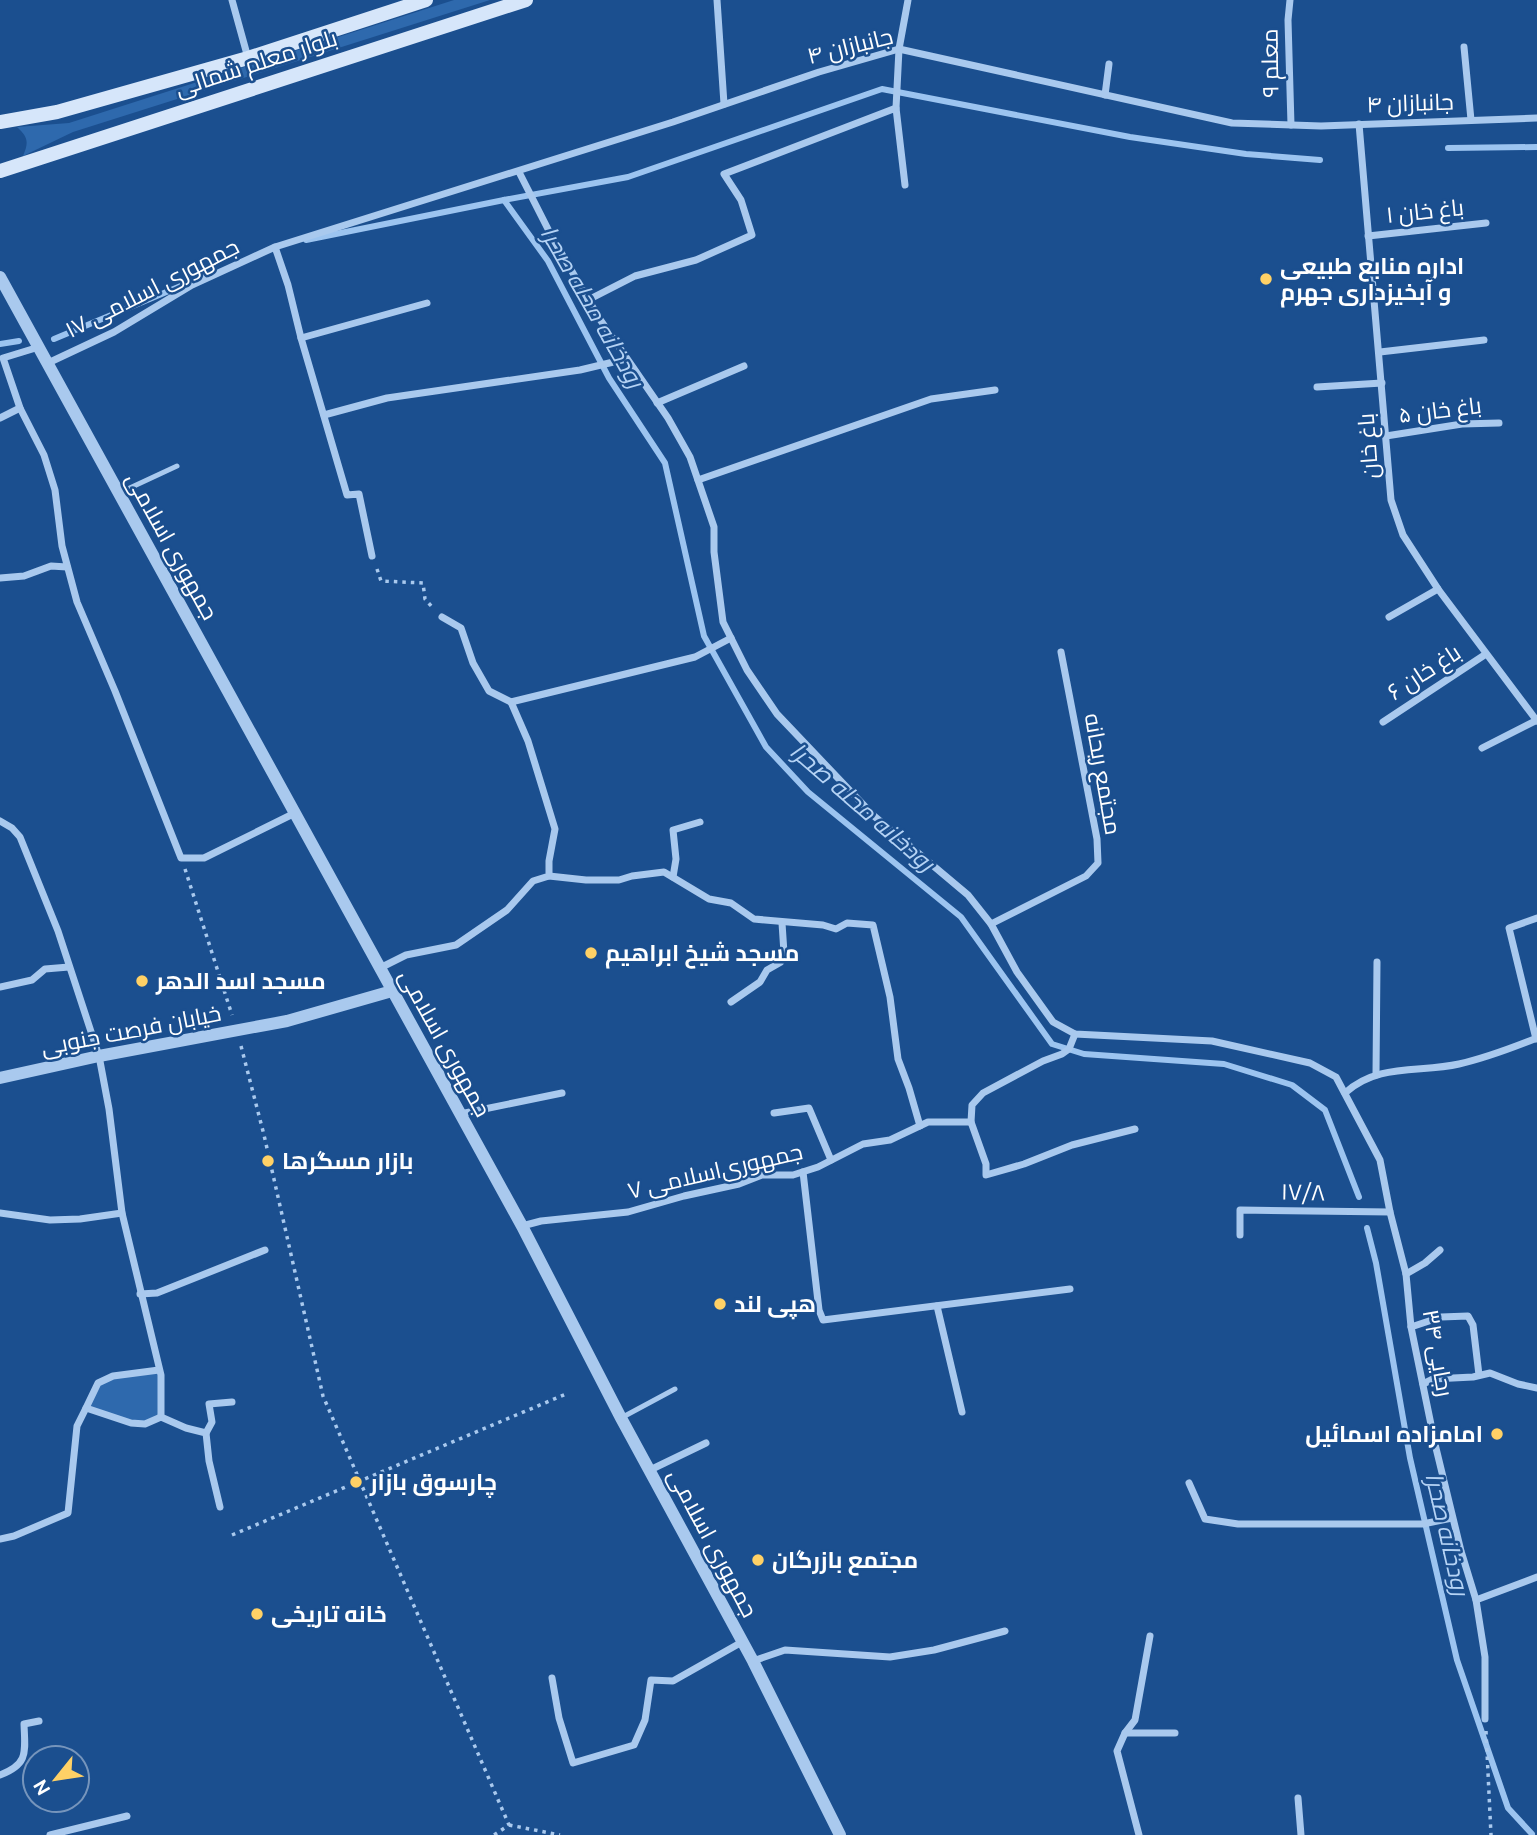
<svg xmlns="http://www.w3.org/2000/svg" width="1537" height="1835" font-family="Ubuntu,Cairo,sans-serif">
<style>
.green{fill:#2e69ad}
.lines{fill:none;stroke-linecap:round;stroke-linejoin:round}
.stream{stroke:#9cc4f0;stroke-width:6}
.path{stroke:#a9c9ee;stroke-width:3.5;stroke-dasharray:3.5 5;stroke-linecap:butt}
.service{stroke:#a9c9ee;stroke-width:5}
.minor{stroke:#a9c9ee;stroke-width:7}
.tertiary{stroke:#a9c9ee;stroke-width:12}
.secondary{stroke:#d6e6fa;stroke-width:14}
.poi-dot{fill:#ffd166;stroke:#1b4f8f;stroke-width:2.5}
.labels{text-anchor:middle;stroke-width:5;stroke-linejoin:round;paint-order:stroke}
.street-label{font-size:23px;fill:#fff;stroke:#1b4f8f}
.poi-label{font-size:23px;font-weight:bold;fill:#fff;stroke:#1b4f8f;text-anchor:start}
.water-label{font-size:24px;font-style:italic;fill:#b5d3f5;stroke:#1b4f8f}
</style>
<rect width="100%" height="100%" fill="#1b4f8f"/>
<!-- green -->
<g class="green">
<path d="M454 0H490L73 132 23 156C29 142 28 137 17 127L69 123Z"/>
<polygon points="159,1370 161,1417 145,1424 86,1408 98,1383 113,1376"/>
</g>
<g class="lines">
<!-- stream -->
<g class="stream">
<polyline points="1448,148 1537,147"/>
<polyline points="504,200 548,261 609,378 665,463 704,636 766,747 808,792 961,917 1052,1044 1084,1054 1224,1064 1292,1085 1325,1110 1359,1197"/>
<polyline points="306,240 504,200 628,177 882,89 1130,137 1246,154 1320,160"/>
<polyline points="54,339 207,275"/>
<polyline points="0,344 19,341"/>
<polyline points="1367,1228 1376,1263 1410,1458 1457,1660 1508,1808 1532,1834"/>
</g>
<!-- path -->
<g class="path">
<polyline points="377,569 381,581 423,583 425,599 433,608"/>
<polyline points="185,869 232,1015"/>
<polyline points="241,1046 264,1135 323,1396 509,1825 494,1835"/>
<polyline points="232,1535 566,1394"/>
<polyline points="1486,1731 1491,1835"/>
<polyline points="509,1825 560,1835"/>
</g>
<!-- service -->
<g class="service">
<polyline points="119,493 177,466"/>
<polyline points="621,1418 675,1389"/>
</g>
<!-- minor -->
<g class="minor">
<polyline points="232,0 248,58"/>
<polyline points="717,0 724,104"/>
<polyline points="1290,0 1288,20 1291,125"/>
<polyline points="1464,47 1471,120"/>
<polyline points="1105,95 1109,64"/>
<polyline points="896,108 899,49 908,0"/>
<polyline points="1359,124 1391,500 1403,535 1438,589 1537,721"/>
<polyline points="519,172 552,237 599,318 668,418 690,457 714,527 714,552 723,622 747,670 777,714 874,816 968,895 991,924 1017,972 1053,1022 1075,1034 1212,1041 1310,1063 1336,1077 1380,1160 1390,1212 1406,1274 1411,1327 1435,1444 1461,1551 1476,1600 1485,1657 1485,1719"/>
<polyline points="1368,236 1486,223"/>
<polyline points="275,247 288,285 301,338 347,495 359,494 372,556"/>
<polyline points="588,300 635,276 696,260 752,235 741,200 724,174 896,108 905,185"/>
<polyline points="301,338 427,303"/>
<polyline points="39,347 3,358 20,408 44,455 55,490 62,546 77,602 115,691 181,858 204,858 295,813"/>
<polyline points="1380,352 1484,340"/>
<polyline points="48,363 114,332 192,285 275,247 673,122 819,72 899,49 1232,123 1321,126 1537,118"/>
<polyline points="1317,387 1382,383"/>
<polyline points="657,403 744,366"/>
<polyline points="324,415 387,398 580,370 626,359"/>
<polyline points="0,418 20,408"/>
<polyline points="1386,436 1462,424 1499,423"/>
<polyline points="698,480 931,399 995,390"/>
<polyline points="0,578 24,576 51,566 67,567"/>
<polyline points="442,617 461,628 473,663 489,691 511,702 695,657 731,638"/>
<polyline points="1389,617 1438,589"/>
<polyline points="1383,722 1486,654"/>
<polyline points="1482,748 1537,720"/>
<polyline points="0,821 12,828 20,837 58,931 99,1056 109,1109 122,1213 161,1375 161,1417 186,1428 206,1433 209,1461 220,1507"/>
<polyline points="549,876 586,880 619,880 632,876 664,872 709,899 731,903 754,919 823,925 836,929 847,923 873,925 890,997 898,1059 909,1088 920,1126"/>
<polyline points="673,877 676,859 673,830 700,822"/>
<polyline points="991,924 1086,876 1098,863 1097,839 1061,652"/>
<polyline points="380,968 406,955 456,945 507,910 533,881 549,876 549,861 555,829 528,741 511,702"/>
<polyline points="0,987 32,980 45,969 69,967"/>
<polyline points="731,1002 760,982 767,970 781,962 784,953 782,923"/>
<polyline points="1536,1039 1509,928 1537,918"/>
<polyline points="1376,1075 1377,962"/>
<path d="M1345 1093C1378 1063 1419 1073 1459 1064 1486 1058 1512 1048 1537 1038"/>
<polyline points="774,1113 809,1108 831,1160"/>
<polyline points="460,1114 562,1093"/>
<polyline points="971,1122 986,1164 986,1175 1024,1164 1072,1145 1135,1129"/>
<polyline points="803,1172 819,1310 823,1320 1070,1289"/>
<polyline points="0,1213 50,1220 80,1219 122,1213"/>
<polyline points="522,1226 541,1221 628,1212 684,1196 739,1184 762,1175 793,1175 818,1167 863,1144 890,1140 928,1122 971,1122 972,1105 983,1093 1043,1061 1062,1054 1069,1049 1075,1034"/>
<polyline points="1240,1235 1240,1210 1390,1212"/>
<polyline points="1406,1274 1425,1263 1440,1250"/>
<polyline points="140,1294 157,1293 265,1250"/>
<polyline points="937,1306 962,1412"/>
<polyline points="1411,1327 1441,1317 1468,1316 1473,1325 1479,1375"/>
<polyline points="1423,1384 1433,1379 1473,1377 1490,1373 1518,1384 1537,1388"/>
<polyline points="86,1408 98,1383 113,1376 159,1370"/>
<polyline points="206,1433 212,1422 209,1404 232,1402"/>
<polyline points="650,1470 706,1443"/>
<polyline points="1189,1483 1205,1519 1238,1524 1423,1524 1452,1518"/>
<polyline points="0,1539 14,1536 68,1513 77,1426 86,1408 131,1423 145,1424 161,1417"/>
<polyline points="1476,1600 1537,1577"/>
<polyline points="753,1661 785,1650 890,1657 934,1650 1005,1631"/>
<polyline points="552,1678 559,1718 573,1763 634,1745 645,1720 651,1680 673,1681 742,1642"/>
<polyline points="1125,1733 1175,1733"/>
<path d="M0 1775C29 1764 25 1752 24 1724L39 1721"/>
<polyline points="1298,1798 1301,1835"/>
<polyline points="50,1835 127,1816"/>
<polyline points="1139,1835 1117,1751 1125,1733 1135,1720 1150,1636"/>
</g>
<!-- tertiary -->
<g class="tertiary">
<polyline points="0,277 522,1226 621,1418 753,1661 840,1835"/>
<polyline points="0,1078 99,1056 287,1021 392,991"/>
</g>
<!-- secondary -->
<g class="secondary">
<polyline points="0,122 57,112 248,58 426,0"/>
<polyline points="0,171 526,0"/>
</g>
</g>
<!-- markers -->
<g class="poi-dot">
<circle cx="1266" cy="279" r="7"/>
<circle cx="591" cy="953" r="7"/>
<circle cx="142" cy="981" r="7"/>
<circle cx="268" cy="1161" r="7"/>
<circle cx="720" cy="1304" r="7"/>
<circle cx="1497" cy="1434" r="7"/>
<circle cx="356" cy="1482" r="7"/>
<circle cx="758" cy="1560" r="7"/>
<circle cx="257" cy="1614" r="7"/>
</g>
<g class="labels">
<!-- street labels -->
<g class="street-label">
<text transform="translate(850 46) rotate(-14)" y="8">جانبازان ۴</text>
<text transform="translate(256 63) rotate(-18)" y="8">بلوار معلم شمالی</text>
<text transform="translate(1270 63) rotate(-91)" y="8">معلم ۹</text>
<text transform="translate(1410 103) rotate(-2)" y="8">جانبازان ۴</text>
<text transform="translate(1425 211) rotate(-6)" y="8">باغ خان ۱</text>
<text transform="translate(152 288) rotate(-27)" y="8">جمهوری اسلامی ۱۷</text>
<text transform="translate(1440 410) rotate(-7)" y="8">باغ خان ۵</text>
<text transform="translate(1368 446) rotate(-94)" y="8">باغ خان</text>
<text transform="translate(172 546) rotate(61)" y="8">جمهوری اسلامی</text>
<text transform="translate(1424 672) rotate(-33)" y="8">باغ خان ۶</text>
<text transform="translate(1103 774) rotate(80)" y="8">مجتمع ریحانه</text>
<text transform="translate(131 1030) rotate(-11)" y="8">خیابان فرصت جنوبی</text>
<text transform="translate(445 1043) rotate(61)" y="8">جمهوری اسلامی</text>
<text transform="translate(715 1171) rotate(-13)" y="8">جمهوری‌اسلامی ۷</text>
<text transform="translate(1303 1192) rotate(1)" y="8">۱۷/۸</text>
<text transform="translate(1438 1353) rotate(80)" y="8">رجایی ۳۴</text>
<text transform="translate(713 1543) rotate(62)" y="8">جمهوری اسلامی</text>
</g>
<!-- poi labels -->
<g class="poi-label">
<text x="1280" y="274">اداره منابع طبیعی<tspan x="1280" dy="26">و آبخیزداری جهرم</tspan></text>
<text x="605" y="961">مسجد شیخ ابراهیم</text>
<text x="156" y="989">مسجد اسد الدهر</text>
<text x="282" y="1169">بازار مسگرها</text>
<text x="734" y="1312">هپی لند</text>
<text x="1483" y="1442" text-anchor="end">امامزاده اسمائیل</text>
<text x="370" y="1490">چارسوق بازار</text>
<text x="772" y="1568">مجتمع بازرگان</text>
<text x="271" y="1622">خانه تاریخی</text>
</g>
<!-- water labels -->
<g class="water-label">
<text transform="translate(592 307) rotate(60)" y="8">رودخانه محله صحرا</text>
<text transform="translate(862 807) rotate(41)" y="8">رودخانه محله صحرا</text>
<text transform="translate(1447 1534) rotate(77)" y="8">رودخانه صحرا</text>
</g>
</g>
<!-- north arrow -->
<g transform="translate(56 1779) rotate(240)"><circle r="33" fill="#1b4f8f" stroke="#7695bc" stroke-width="2"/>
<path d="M0-5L12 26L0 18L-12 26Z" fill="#ffd166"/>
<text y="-10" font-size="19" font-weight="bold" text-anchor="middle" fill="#ffffff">N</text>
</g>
</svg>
